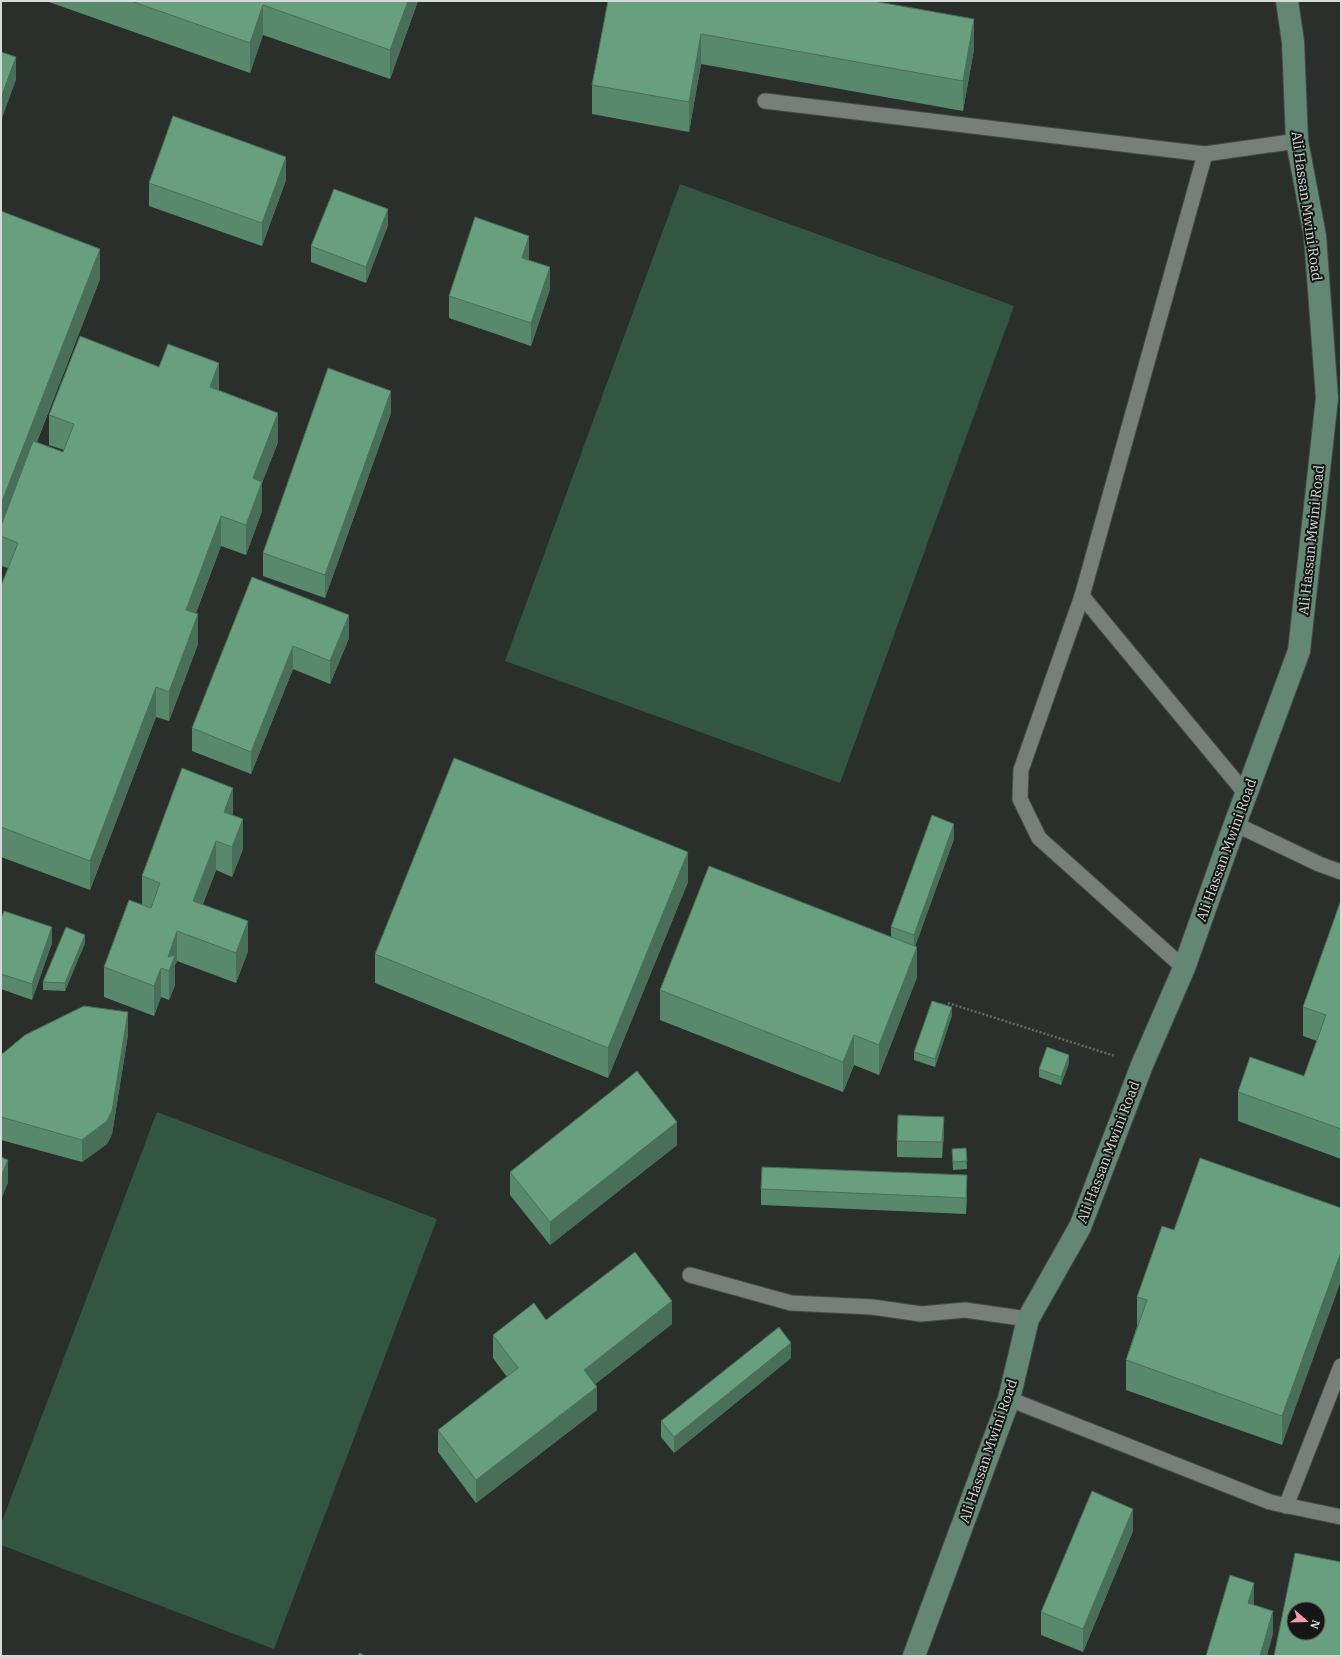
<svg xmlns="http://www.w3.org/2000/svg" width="1342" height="1657" font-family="'IBM Plex Serif',serif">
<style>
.green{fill:#335642}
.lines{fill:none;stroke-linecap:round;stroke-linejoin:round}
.lane-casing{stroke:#464a47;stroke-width:17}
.secondary-casing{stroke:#464a47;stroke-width:24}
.path{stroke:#656a67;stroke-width:2.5;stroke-dasharray:2 2;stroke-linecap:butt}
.lane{stroke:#787f7b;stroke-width:15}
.secondary{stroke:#648775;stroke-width:22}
.wall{fill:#59896c}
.shaded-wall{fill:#496f58}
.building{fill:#689f7e;stroke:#496f58;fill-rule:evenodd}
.labels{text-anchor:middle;stroke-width:4;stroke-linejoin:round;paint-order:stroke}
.street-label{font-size:14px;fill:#d7dbd8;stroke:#141715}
</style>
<rect width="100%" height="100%" fill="#2a2f2c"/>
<!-- green -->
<g class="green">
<polygon points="680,184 1014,306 840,783 505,661"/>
<polygon points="157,1112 437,1219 274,1649 1,1545 1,1524"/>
</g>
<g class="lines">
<!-- lane casing -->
<g class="lane-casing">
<g id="lane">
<polyline points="765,101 1205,154 1297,141"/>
<polyline points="1082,596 1246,794"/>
<polyline points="1235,824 1319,864 1341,872"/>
<polyline points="1184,968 1039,838 1020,799 1021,770 1082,596 1205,154"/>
<polyline points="690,1275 791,1303 872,1307 921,1314 965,1310 1028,1319"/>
<polyline points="1009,1399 1270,1502 1341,1517"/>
<polyline points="1286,1506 1341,1366"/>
</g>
</g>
<!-- secondary casing -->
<g class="secondary-casing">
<polyline id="secondary" points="914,1656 1009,1399 1028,1319 1080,1227 1142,1065 1184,968 1235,824 1299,651 1327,398 1315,236 1297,141 1293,42 1287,1"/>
</g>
<!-- path -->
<polyline class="path" points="948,1003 1115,1056"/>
<!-- lane -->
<use href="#lane" class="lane"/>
<!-- secondary -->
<use href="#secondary" class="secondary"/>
</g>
<!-- wall -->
<g class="wall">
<polygon points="46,1 418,1 390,79 263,35 250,73"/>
<polygon points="608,1 974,49 963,111 701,64 689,132 592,114 592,85"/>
<polygon points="286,180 262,246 149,206 149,183"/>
<polygon points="1,211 100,279 37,442 63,452 64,450 49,445 49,415 219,390 278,442 262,483 262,511 246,555 221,546 196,613 198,644 169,721 156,717 90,890 1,857 1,586 8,568 1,566"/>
<polygon points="388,225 366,283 311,262 311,246"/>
<polygon points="529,259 529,260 550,289 531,346 449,318 449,296"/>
<polygon points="391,413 325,598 263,576 263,553"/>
<polygon points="252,577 349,638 330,684 293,669 251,774 192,751 192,728"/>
<polygon points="233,815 243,849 232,877 216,870 203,904 248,951 236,983 177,961 175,965 175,985 169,1000 161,997 154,1016 104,997 104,967 142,904 142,876"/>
<polygon points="954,839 915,946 917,977 879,1075 854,1065 843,1092 660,1020 660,990 891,937 891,927"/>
<polygon points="688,882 608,1078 375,983 375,954"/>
<polygon points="1341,900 1341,1159 1238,1121 1238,1092 1304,1076 1317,1041 1303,1036 1303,1007"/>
<polygon points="1,919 52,943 32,1000 1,989"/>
<polygon points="85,943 65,991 43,990 43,982"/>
<polygon points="952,1015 935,1067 914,1060 914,1052"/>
<polygon points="128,1035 112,1134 107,1144 82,1162 1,1140 1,1055"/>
<polygon points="1069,1063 1061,1085 1039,1077 1039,1069"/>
<polygon points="944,1133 942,1158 897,1157 897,1141"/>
<polygon points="677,1145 550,1245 510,1195 510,1172"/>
<polygon points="966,1148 967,1169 953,1170 952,1149"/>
<polygon points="761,1189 967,1191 966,1214 761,1205"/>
<polygon points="1341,1208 1282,1445 1126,1390 1126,1360 1137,1326 1137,1297 1174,1230"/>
<polygon points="546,1320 672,1324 595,1384 597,1410 476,1503 438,1452 438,1430 507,1377 493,1358 493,1335"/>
<polygon points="791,1358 674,1453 661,1437 661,1421"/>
<polygon points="1133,1531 1083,1652 1041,1635 1041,1612"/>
</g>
<!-- shaded-wall -->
<g class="shaded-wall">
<polygon points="408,1 418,1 390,79 390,50"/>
<polygon points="263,5 263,35 250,73 250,43"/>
<polygon points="974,19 974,49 963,111 963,81"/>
<polygon points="701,34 701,64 689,132 689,102"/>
<polygon points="16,57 16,80 1,121 1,98"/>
<polygon points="286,157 286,180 262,246 262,223"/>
<polygon points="388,209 388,225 366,283 366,267"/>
<polygon points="529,236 529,259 522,280 522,258"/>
<polygon points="100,249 100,279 1,534 1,504"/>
<polygon points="550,267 550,289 531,346 531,323"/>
<polygon points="219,363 219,393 210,387"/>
<polygon points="391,391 391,413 325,598 325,575"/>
<polygon points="278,413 278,442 262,483 262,511 246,555 246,525 253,478"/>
<polygon points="221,516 221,546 186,640 186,610"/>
<polygon points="198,614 198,644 169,721 169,692"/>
<polygon points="349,615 349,638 330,684 330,661"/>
<polygon points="293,646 293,669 251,774 251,752"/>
<polygon points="156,687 156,717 90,890 90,861"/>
<polygon points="233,788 233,817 224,812"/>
<polygon points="243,819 243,849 232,877 232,847"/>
<polygon points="954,824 954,839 914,950 914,935"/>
<polygon points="216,841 216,870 193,930 193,901"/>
<polygon points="688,852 688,882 608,1078 608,1048"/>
<polygon points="248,921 248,951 236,983 236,953"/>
<polygon points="52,927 52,943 32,1000 32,984"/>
<polygon points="177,931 177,961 175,965 175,985 169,1000 169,971 168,957"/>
<polygon points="85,935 85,943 65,991 65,983"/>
<polygon points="917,947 917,977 879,1075 879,1045"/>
<polygon points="161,968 161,997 154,1016 154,986"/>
<polygon points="952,1007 952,1015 935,1067 935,1059"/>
<polygon points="128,1012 128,1035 112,1134 107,1144 82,1162 82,1140"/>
<polygon points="854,1035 854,1065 843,1092 843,1062"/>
<polygon points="1069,1055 1069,1063 1061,1085 1061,1077"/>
<polygon points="944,1117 944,1133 942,1158 942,1142"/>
<polygon points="677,1122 677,1145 550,1245 550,1222"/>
<polygon points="8,1160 8,1183 1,1200 1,1177"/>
<polygon points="967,1175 967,1191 966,1214 966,1198"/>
<polygon points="1341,1252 1341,1281 1282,1445 1282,1416"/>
<polygon points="672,1301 672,1324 584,1393 584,1370"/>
<polygon points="791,1343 791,1358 674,1453 674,1437"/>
<polygon points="597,1387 597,1410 476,1503 476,1480"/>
<polygon points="1133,1509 1133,1531 1083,1652 1083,1629"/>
<polygon points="1254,1583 1254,1605 1248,1603"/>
<polygon points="1273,1611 1273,1634 1267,1656 1260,1656"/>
</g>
<!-- building -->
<g class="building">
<polygon points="131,1 408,1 390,50 263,5 250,43"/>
<polygon points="608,1 873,1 974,19 963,81 701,34 689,102 592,85"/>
<polygon points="1,52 16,57 1,98"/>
<polygon points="173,116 286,157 262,223 149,183"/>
<polygon points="334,189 388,209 366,267 311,246"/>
<polygon points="1,211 100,249 1,504"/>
<polygon points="475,217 529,236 522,258 550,267 531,323 449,296"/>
<polygon points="80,336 159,367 168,344 219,363 210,387 278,413 253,478 262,482 246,525 221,516 186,610 198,614 169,692 156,687 90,861 1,827 1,586 18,543 1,536 1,526 33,441 63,452 74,424 49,415"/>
<polygon points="328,368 391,391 325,575 263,553"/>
<polygon points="252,577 349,615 330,661 293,646 251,752 192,728"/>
<polygon points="454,758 688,852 608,1048 375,954"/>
<polygon points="182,768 233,788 224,812 243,819 232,847 216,841 193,901 248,921 236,953 177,931 168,957 175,955 169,971 161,968 154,986 104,967 129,900 151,908 160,883 142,876"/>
<polygon points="932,815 954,824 914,935 891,927"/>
<polygon points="709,866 917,947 879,1045 854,1035 843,1062 660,990"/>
<polygon points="1341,900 1341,1129 1238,1092 1250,1057 1304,1076 1326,1015 1303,1007"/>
<polygon points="4,911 52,927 32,984 1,974 1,919"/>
<polygon points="66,927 85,935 65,983 43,982"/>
<polygon points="932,1001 952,1007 935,1059 914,1052"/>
<polygon points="84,1006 128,1012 112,1111 107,1121 82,1140 1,1117 1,1055 25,1035"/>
<polygon points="1047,1047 1069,1055 1061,1077 1039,1069"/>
<polygon points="637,1071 677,1122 550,1222 510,1172"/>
<polygon points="898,1115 944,1117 942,1142 897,1141"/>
<polygon points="966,1148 967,1161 953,1162 952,1149"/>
<polygon points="1,1157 8,1160 1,1177"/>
<polygon points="1200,1158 1341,1208 1341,1252 1282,1416 1126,1360 1147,1300 1137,1297 1162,1226 1174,1230"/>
<polygon points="762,1167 967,1175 966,1198 761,1189"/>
<polygon points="635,1252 672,1301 584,1370 597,1387 476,1480 438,1430 518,1368 493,1335 534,1303 546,1320"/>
<polygon points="779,1327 791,1343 674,1437 661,1421"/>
<polygon points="1092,1491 1133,1509 1083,1629 1041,1612"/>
<path d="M1295 1553 1341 1562V1656H1274ZM1294 1609H1318V1633H1294Z"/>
<polygon points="1230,1575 1254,1583 1248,1603 1273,1611 1260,1656 1206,1656"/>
<polygon points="359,1653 366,1656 358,1656"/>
</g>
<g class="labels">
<!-- street labels -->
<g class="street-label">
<text transform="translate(1307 206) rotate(82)" y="5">Ali Hassan Mwini Road</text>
<text transform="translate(1311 540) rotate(-84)" y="5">Ali Hassan Mwini Road</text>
<text transform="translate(1226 850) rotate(-70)" y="5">Ali Hassan Mwini Road</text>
<text transform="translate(1108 1152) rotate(-69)" y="5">Ali Hassan Mwini Road</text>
<text transform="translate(988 1451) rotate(-71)" y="5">Ali Hassan Mwini Road</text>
</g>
</g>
<!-- border -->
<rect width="1342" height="1657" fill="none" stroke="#d7dbd8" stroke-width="4"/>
<!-- north arrow -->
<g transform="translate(1306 1621) rotate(110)"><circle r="19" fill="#141715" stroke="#626563"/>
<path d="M0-3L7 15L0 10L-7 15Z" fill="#f39aab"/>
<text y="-6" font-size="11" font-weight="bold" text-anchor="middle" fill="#d7dbd8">N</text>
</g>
</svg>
